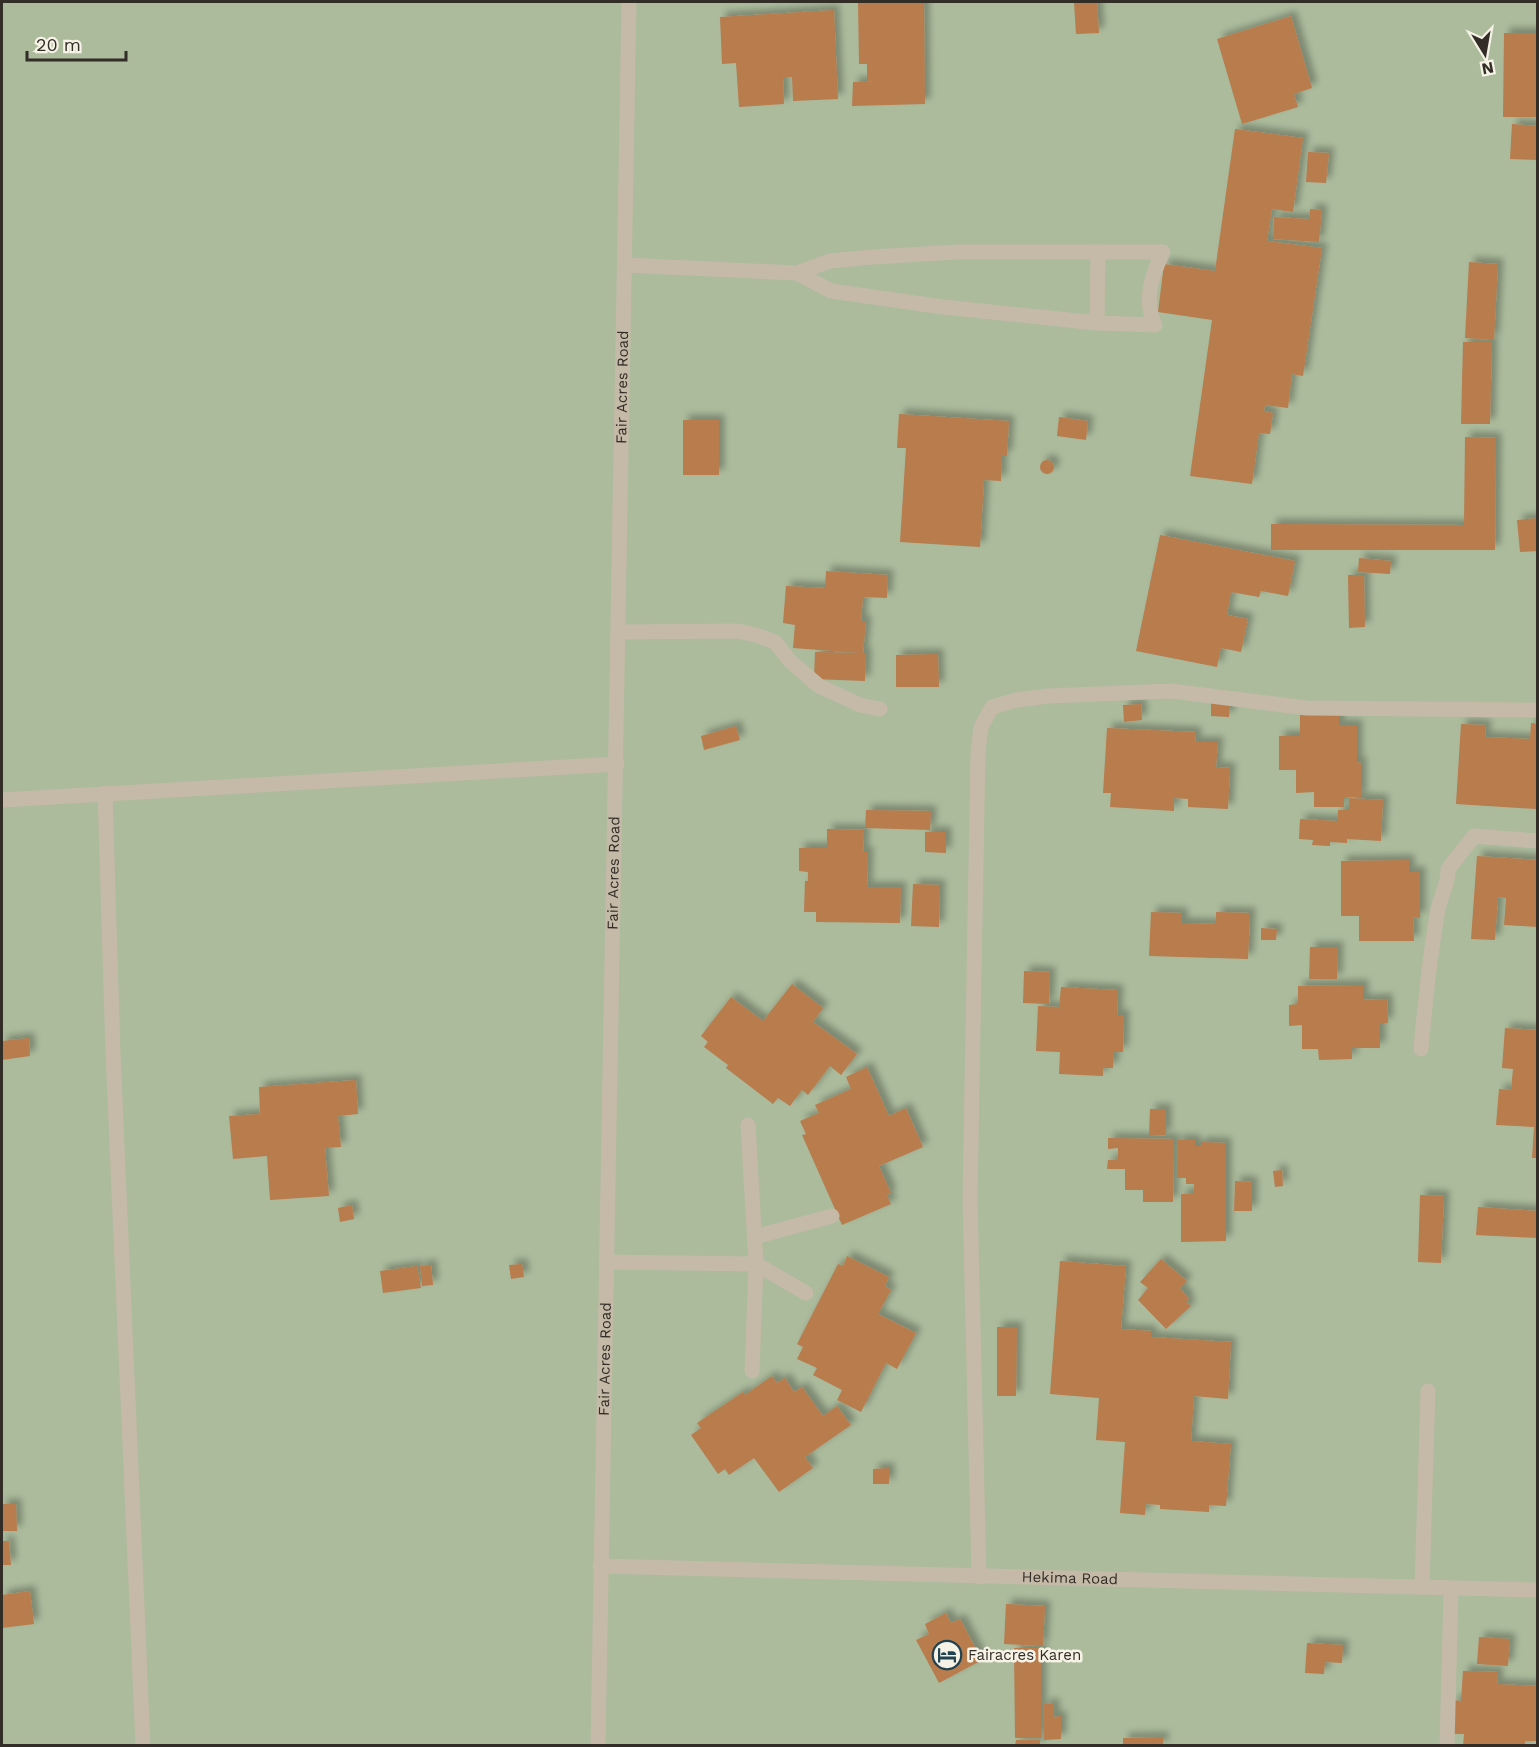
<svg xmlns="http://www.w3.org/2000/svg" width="1539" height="1747" font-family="'Work Sans',sans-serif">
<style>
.green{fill:#abbb9c}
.building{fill:#b87b4e;filter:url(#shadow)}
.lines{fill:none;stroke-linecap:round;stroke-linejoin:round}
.minor{stroke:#c5baa7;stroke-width:15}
.labels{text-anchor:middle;stroke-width:5;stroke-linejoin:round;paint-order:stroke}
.street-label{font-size:15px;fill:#322d27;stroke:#f7f2e6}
.poi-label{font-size:15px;fill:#322d27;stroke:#f7f2e6;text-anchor:start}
</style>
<defs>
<filter id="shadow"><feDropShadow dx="5.5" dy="-5.5" stdDeviation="3" flood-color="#0004"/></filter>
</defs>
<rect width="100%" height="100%" fill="#eee8da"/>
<!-- green -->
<rect class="green" x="2" y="2" width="1535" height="1743"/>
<!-- building -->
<g class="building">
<polygon points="858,2 924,2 925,104 852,106 853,82 876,82 867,81 867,64 859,64"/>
<polygon points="1074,2 1097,2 1099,33 1076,34"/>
<polygon points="834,10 838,99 793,101 792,77 783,78 784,104 739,107 736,63 722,64 720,17"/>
<polygon points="1291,16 1312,88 1294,94 1298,107 1242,124 1217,39"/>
<polygon points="1504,33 1538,33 1538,117 1503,117"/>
<polygon points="1512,124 1538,126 1538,160 1510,159"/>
<polygon points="1235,129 1303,138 1293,212 1272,209 1267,241 1322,248 1303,376 1292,374 1288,408 1265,405 1264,411 1273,413 1270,434 1259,433 1252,484 1190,476 1212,320 1158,312 1164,264 1215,271"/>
<polygon points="1308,152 1329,153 1326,183 1306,182"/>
<polygon points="1310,209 1322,210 1319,242 1273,239 1274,217 1309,219"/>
<polygon points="1469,262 1498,264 1494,340 1465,338"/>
<polygon points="1463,342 1492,342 1490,424 1461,424"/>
<polygon points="899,414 1009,421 1007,456 1002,456 1001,481 984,480 980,547 900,542 906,448 897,448"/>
<polygon points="1059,417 1088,421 1086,440 1057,436"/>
<rect x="683" y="420" width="36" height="55"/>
<polygon points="1465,437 1496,438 1495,550 1271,550 1271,524 1464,525"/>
<circle cx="1047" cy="467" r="7"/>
<polygon points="1538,518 1538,551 1520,552 1517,520"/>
<polygon points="1160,535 1295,561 1288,596 1261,591 1259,597 1231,592 1227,615 1248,619 1241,652 1221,648 1217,667 1136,651"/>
<polygon points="1359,558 1391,561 1390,574 1358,572"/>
<polygon points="826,571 888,575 887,598 863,597 861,621 866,621 863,653 866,653 865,681 814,679 815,652 861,653 793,648 795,625 783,623 786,586 825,588"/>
<polygon points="1348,575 1364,575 1365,627 1349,628"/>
<polygon points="938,654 939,687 896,687 896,655"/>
<polygon points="1211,701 1230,702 1229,717 1211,716"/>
<polygon points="1141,704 1142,720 1124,722 1123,705"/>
<polygon points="1300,715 1339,715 1339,725 1357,725 1357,762 1361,763 1361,797 1344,797 1344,807 1314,807 1314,792 1296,793 1296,770 1279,770 1279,736 1300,736"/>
<polygon points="1531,723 1538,724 1538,804 1536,809 1456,804 1461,724 1486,725 1485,737 1530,739"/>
<polygon points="736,726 740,740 704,750 701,736"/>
<polygon points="1107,728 1196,732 1195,742 1218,742 1216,767 1230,768 1228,809 1188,807 1188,799 1174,798 1174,811 1110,807 1111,793 1103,793"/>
<polygon points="1349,798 1383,800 1381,841 1347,839 1347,843 1330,842 1330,846 1312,845 1313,840 1299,839 1300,819 1337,821 1338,810 1349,810"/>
<polygon points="866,810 931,811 930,830 865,828"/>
<polygon points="827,829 864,830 863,852 868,852 867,887 901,887 900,923 816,922 816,912 804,912 805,881 808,881 808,872 799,871 799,848 827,848"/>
<polygon points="925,832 946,832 946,853 925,852"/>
<polygon points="1477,856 1538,860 1538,927 1504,925 1506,898 1498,897 1495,940 1471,939"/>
<polygon points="1409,860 1409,872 1420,872 1420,918 1413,917 1414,941 1359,941 1359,916 1341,916 1341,861"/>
<polygon points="913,884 940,885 939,927 911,926"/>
<polygon points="1151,912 1182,913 1182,923 1216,924 1216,912 1250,913 1248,959 1149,956"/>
<polygon points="1261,928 1277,929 1276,940 1261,940"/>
<polygon points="1310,947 1338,947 1337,979 1309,979"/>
<polygon points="1024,971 1050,972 1049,1004 1023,1003"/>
<polygon points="792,984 823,1008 813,1022 857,1054 841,1075 830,1066 808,1095 802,1090 790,1106 778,1098 773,1104 726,1068 728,1065 704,1047 708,1042 701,1036 731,997 763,1021"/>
<polygon points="1363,985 1363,1000 1387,999 1388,1023 1380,1023 1380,1048 1352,1048 1352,1059 1319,1060 1318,1049 1302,1049 1302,1025 1289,1026 1289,1005 1298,1004 1298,986"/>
<polygon points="1061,987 1118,990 1117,1015 1124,1015 1123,1052 1114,1052 1113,1068 1103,1068 1103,1076 1059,1074 1060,1052 1036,1051 1038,1006 1059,1007"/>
<polygon points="1505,1028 1538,1030 1538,1158 1532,1158 1534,1127 1496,1125 1499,1089 1511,1090 1513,1069 1502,1068"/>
<polygon points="29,1038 30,1056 2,1060 2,1041"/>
<polygon points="867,1067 889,1116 906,1108 923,1147 879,1166 891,1193 887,1195 891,1204 842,1225 802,1135 806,1134 800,1121 819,1113 815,1105 851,1089 846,1077"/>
<polygon points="356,1080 358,1114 338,1116 341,1147 325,1148 329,1196 270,1200 267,1156 233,1159 229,1116 260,1114 259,1087"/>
<polygon points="1150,1109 1166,1109 1166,1135 1149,1136"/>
<polygon points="1108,1138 1174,1139 1173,1202 1143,1202 1143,1190 1125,1190 1125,1169 1107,1169 1108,1160 1118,1160 1118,1148 1108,1149"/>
<polygon points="1177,1140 1195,1140 1195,1146 1201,1146 1201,1142 1226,1143 1226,1241 1181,1242 1181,1194 1194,1193 1194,1184 1186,1184 1186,1178 1177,1178"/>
<polygon points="1282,1170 1283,1186 1275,1187 1273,1171"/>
<polygon points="1235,1181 1252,1182 1252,1211 1234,1211"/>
<polygon points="1420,1195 1444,1196 1441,1263 1418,1262"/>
<polygon points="352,1205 354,1219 340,1222 338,1208"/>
<polygon points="1478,1207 1538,1211 1538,1238 1476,1235"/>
<polygon points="847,1256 889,1277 885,1286 891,1290 878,1314 916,1333 897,1369 886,1363 861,1412 837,1400 842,1390 813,1375 817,1368 797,1359 803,1347 797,1344 838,1264 843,1266"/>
<polygon points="1161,1259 1187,1281 1180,1288 1189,1299 1186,1302 1191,1306 1166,1329 1138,1300 1148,1288 1140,1282"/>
<polygon points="1060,1261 1126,1266 1121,1329 1151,1331 1151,1337 1231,1342 1228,1399 1194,1396 1191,1441 1231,1444 1226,1506 1209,1505 1209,1512 1160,1509 1160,1505 1146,1504 1145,1515 1120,1513 1125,1442 1096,1440 1099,1398 1050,1394"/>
<polygon points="522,1264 524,1277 511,1279 509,1265"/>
<polygon points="431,1265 433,1285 422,1286 420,1266"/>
<polygon points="417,1266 421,1288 383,1293 380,1271"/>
<polygon points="997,1327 1017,1327 1016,1396 997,1396"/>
<polygon points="772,1376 777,1383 785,1378 794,1392 802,1387 823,1416 837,1406 851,1425 805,1457 813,1468 779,1492 754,1458 729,1475 725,1469 718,1474 691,1435 701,1428 697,1423 743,1392 745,1395"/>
<polygon points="889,1468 889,1484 873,1484 873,1469"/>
<polygon points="2,1504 16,1504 17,1531 2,1531"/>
<polygon points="2,1541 9,1541 11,1565 2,1565"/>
<polygon points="30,1591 34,1624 2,1628 2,1595"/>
<polygon points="1006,1604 1045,1606 1043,1646 1004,1644"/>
<polygon points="946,1613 951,1623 960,1619 982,1660 939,1683 916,1640 929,1634 925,1624"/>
<polygon points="1479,1637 1510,1639 1508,1666 1477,1664"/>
<polygon points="1307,1643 1343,1645 1342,1663 1325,1662 1324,1674 1305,1673"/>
<polygon points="1014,1648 1041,1648 1041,1738 1015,1738"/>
<polygon points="1463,1671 1498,1672 1497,1684 1538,1686 1538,1741 1525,1741 1525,1746 1463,1746 1464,1734 1452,1734 1453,1700 1461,1701"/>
<polygon points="1044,1704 1054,1704 1054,1717 1061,1716 1061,1739 1044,1740"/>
<polygon points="1163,1737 1163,1746 1123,1746 1123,1738"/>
<polygon points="1016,1740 1040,1740 1040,1746 1015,1746"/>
</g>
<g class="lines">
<!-- minor -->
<g class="minor">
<path d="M625 265 797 273 830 261 872 257 958 252H1163C1152 275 1143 300 1155 325L1097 323 943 307 831 291 797 273"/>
<polyline points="1097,323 1098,252"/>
<polyline points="619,632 738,631 756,635 775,642 790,661 819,686 860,705 880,709"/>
<polyline points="105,793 113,1053 143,1746"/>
<polyline points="2,800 617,764"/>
<path d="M1421 1049C1425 1002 1430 955 1438 909 1441 895 1449 883 1448 869L1474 836 1538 841"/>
<polyline points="748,1125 756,1264 752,1371"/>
<polyline points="755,1237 832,1216"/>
<polyline points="606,1262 756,1264 806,1293"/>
<path id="s1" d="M600 1566 1538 1590"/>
<polyline points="979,1577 970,1198 978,752 981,727 992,707 1016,700 1048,696 1171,691 1307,708 1538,710"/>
<polyline points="1422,1587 1428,1391"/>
<path id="s2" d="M598 1746 629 2"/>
<polyline points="1447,1746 1451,1589"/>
</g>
</g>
<!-- icons -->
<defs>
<g id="hotel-ring" transform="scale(1.5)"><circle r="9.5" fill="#f7f2e6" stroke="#21434f" stroke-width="1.5"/><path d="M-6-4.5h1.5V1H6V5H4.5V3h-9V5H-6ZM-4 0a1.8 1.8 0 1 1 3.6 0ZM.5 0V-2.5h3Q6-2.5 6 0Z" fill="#21434f"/></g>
</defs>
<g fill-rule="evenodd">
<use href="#hotel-ring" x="947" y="1655"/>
</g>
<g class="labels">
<!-- street labels -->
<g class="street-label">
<text dy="5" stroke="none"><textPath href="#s2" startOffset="1359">Fair Acres Road</textPath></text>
<text dy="5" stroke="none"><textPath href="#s2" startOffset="873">Fair Acres Road</textPath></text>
<text dy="5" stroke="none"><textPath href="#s2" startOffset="387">Fair Acres Road</textPath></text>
<text dy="5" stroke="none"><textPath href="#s1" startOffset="470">Hekima Road</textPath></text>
</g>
<!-- poi labels -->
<g class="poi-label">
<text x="968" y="1660">Fairacres Karen</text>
</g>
</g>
<!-- border -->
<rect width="1539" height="1747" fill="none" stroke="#322d27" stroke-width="6"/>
<!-- north arrow -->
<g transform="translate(1485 54) rotate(169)" stroke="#f7f2e6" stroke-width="4.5" paint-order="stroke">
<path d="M0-4.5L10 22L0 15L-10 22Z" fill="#322d27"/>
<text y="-9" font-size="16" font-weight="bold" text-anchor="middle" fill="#322d27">N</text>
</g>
<!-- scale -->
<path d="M27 51v9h99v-9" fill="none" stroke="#322d27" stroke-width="3"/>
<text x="36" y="51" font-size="18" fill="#322d27" stroke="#f7f2e6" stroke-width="4.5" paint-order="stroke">20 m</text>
</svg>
